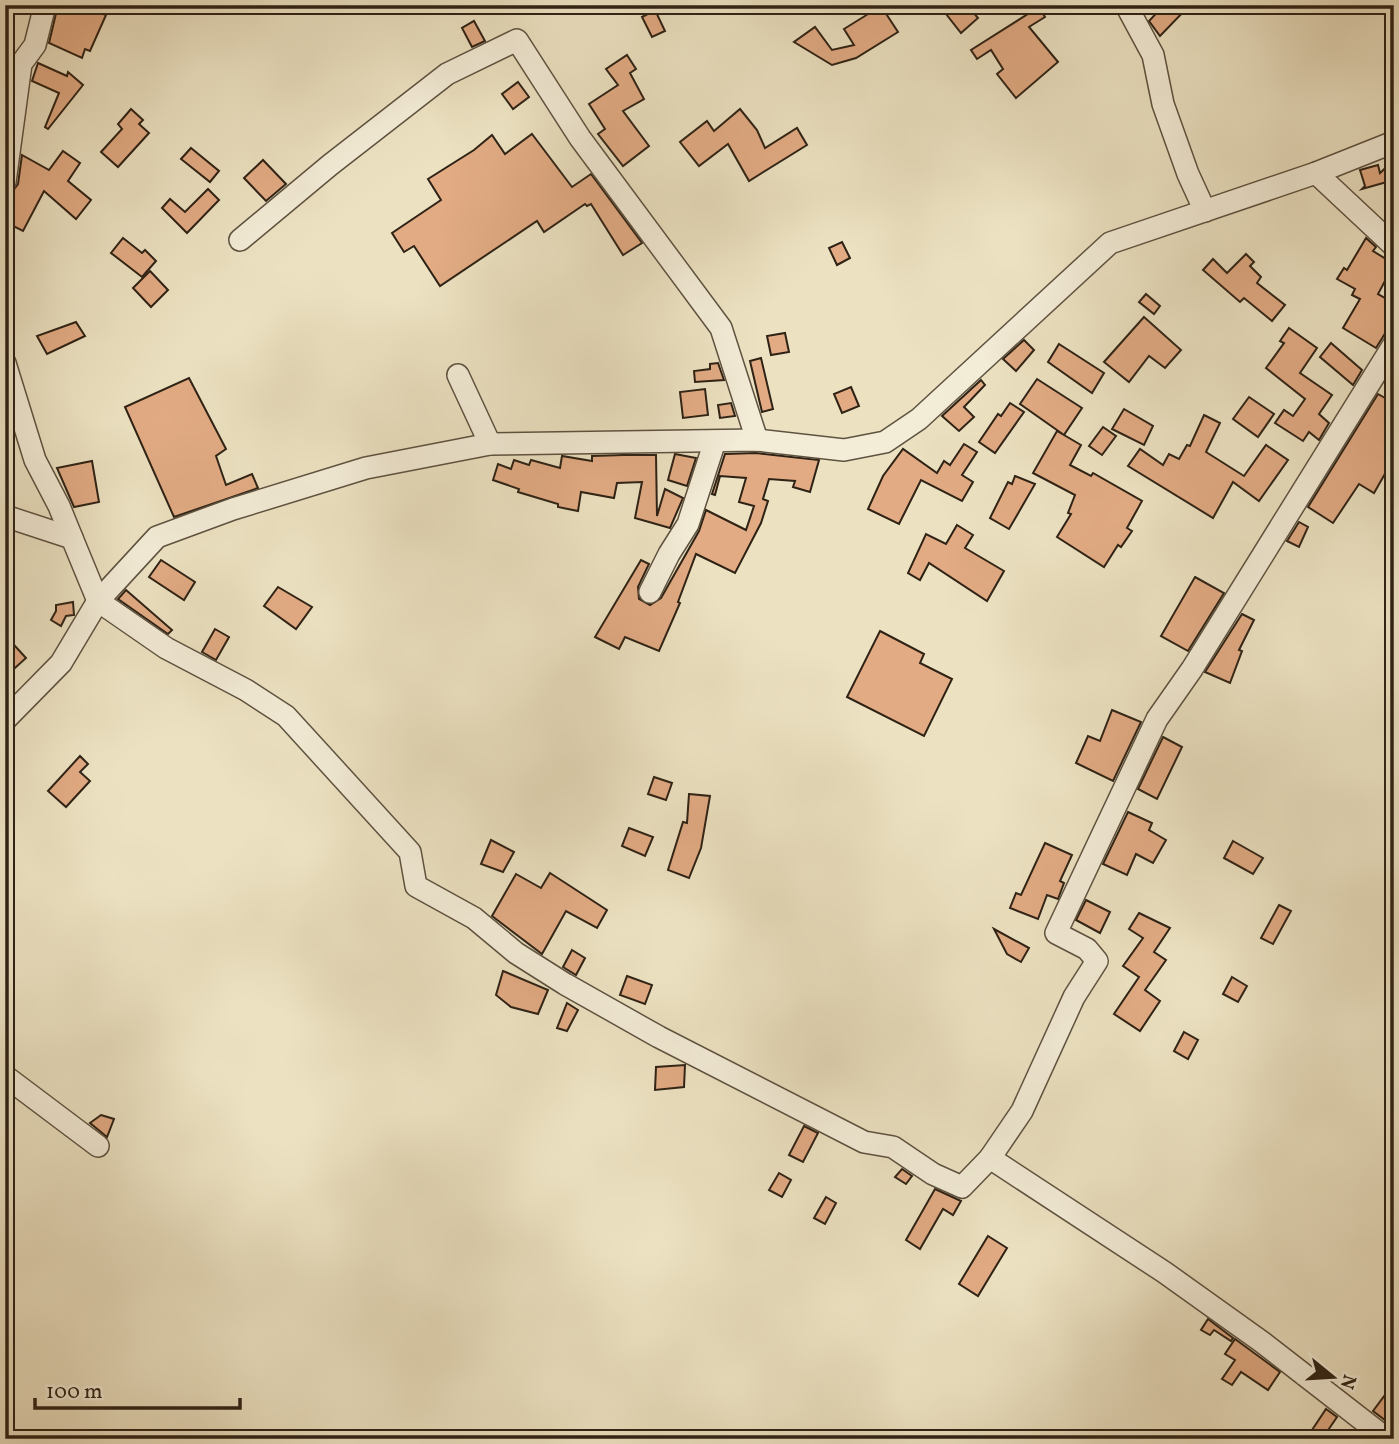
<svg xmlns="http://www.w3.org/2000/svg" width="1399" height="1444" font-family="Vollkorn,serif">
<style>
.building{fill:#e2ab84;stroke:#2e2215;stroke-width:2}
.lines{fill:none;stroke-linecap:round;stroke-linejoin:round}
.minor-casing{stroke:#5e5240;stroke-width:24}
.minor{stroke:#f3ecd7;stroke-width:21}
</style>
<rect width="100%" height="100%" fill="#ece2c2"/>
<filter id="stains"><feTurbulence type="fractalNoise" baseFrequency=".00286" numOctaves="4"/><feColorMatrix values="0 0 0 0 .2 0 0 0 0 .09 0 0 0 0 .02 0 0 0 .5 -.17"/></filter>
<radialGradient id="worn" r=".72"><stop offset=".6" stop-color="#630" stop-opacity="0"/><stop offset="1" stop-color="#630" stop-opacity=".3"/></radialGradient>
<!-- building -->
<g class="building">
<polygon points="58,5 79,5 106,15 90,51 85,49 82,58 49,43"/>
<polygon points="939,5 967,5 978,18 961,33"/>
<polygon points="1164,5 1190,5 1160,36 1149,21"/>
<polygon points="881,6 898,32 856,58 832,65 794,42 815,27 832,50 854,45 844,29"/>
<polygon points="1039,7 1045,17 1029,27 1058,62 1016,98 997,74 1003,69 991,50 977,59 971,50"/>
<polygon points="655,10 665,31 652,37 642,17"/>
<polygon points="474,21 485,41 472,47 462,28"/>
<polygon points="627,55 636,69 630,73 644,99 623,111 649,146 623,166 598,134 605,129 589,104 618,85 606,69"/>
<polygon points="38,63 67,76 68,72 83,85 48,129 45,127 59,93 32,81"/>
<polygon points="518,82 529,97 513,109 502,94"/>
<polygon points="131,109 143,120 139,124 149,133 118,167 101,152 122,129 118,124"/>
<polygon points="740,109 757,130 765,148 797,128 807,145 749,181 728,144 699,166 680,142 707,121 714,131"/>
<polygon points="532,134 572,187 591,174 642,243 623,255 591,204 587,206 585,204 544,232 537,221 440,286 414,246 404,252 392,233 441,200 428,179 474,150 492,135 505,154"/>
<polygon points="191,148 219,171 210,182 181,159"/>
<polygon points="63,151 80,163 68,181 91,200 76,219 44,191 23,231 5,222 5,201 18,184 22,155 49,170"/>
<polygon points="263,160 286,184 266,201 244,178"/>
<polygon points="1394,160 1394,180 1362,189 1365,186 1360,170 1378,165 1380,173"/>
<polygon points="208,189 219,200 187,233 162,208 170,199 185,212"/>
<polygon points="123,238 142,253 145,250 156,261 142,277 111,253"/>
<polygon points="1366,238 1376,247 1373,251 1394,264 1378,294 1394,303 1394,319 1376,348 1343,328 1360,299 1352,295 1355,289 1337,279 1344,268 1347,270"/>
<polygon points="842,242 850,258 837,265 829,248"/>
<polygon points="1246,254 1254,262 1250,266 1261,277 1257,283 1285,305 1272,321 1244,298 1240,302 1203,270 1213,259 1227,273"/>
<polygon points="150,271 168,290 151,307 133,288"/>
<polygon points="1146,294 1160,306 1154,314 1139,302"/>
<polygon points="1144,317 1181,350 1165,368 1149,356 1129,382 1104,362"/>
<polygon points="76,322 85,336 47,354 37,336"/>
<polygon points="1289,328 1317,348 1300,373 1332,395 1319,414 1329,423 1319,440 1309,432 1303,441 1275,423 1284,410 1293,416 1305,399 1266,368 1284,343 1280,341"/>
<polygon points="785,333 789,352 771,355 767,336"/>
<polygon points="1024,340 1034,350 1016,371 1003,359"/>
<polygon points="1331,343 1362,370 1353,385 1320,357"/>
<polygon points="1059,344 1104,373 1092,393 1048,362"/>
<polygon points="761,358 773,409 762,412 750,361"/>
<polygon points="718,363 724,380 695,382 694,371 710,369 710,364"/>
<polygon points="189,378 226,449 216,456 226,485 252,474 258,488 174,517 125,407"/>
<polygon points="1037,379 1082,408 1064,435 1081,445 1070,465 1091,476 1093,473 1142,501 1127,528 1132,531 1121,547 1118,545 1104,567 1057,537 1071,514 1068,513 1075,495 1033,473 1057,431 1064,435 1020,404"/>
<polygon points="981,380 985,385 964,407 974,417 959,431 942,416"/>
<polygon points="851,387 859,406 842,413 834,394"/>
<polygon points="705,389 708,415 683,418 680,392"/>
<polygon points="1378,394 1394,403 1394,468 1390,465 1374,493 1359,484 1333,523 1308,507"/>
<polygon points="1249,397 1274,414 1258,437 1233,419"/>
<polygon points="731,403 735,416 720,418 718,405"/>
<polygon points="1010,403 1024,412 995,453 979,442 998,414 1001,416"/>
<polygon points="1124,409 1153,426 1144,445 1112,429"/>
<polygon points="1204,415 1220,423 1206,452 1244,476 1266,445 1288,460 1259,501 1233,482 1213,518 1128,466 1140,449 1163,465 1169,454 1179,459 1187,445 1190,446"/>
<polygon points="1103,427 1116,436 1102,455 1089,446"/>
<polygon points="964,444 977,452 962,475 973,482 962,501 921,480 899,524 868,509 883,476 903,449 937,473 944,461 950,465"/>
<polygon points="756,453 819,460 810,492 793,487 795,481 769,479 763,499 768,501 761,523 735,573 696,554 678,602 680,603 659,651 625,637 619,649 595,637 641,560 649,564 638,587 639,599 650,605 661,598 699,531 706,510 746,530 754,506 739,502 746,478 720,476 715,495 712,494 725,454"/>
<polygon points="675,454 696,458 687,486 668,480"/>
<polygon points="624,455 656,455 657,516 665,489 683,498 670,528 635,518 642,482 617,483 614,498 581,492 578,511 558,507 558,504 518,492 519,489 493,480 498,464 511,469 514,460 529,465 531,460 560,468 562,456 592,461 592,456"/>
<polygon points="92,461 99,502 74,507 57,468"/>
<polygon points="1015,476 1035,484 1009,529 990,518 1008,482 1012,484"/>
<polygon points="1299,522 1308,527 1299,547 1287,541"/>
<polygon points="957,525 973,535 965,548 1004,571 987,601 929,563 920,580 908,573 926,534 946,544"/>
<polygon points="161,560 195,582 184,600 149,577"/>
<polygon points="1195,577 1224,593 1188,651 1161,636"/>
<polygon points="278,587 312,607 296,629 264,606"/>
<polygon points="126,590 172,630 168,634 118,599"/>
<polygon points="73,602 74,615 66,616 61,626 51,620 56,611 56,605"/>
<polygon points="1242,614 1254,620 1239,650 1242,651 1230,683 1205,672"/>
<polygon points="215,629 229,637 216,660 202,652"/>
<polygon points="880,631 924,654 920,663 952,679 924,736 847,697"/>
<polygon points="5,635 26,658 5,677"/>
<polygon points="1112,710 1141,722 1113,781 1076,763 1088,736 1100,741"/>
<polygon points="1163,737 1182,747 1157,799 1138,789"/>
<polygon points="80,756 88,764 80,772 90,781 66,807 48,791"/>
<polygon points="654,777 672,783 666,800 648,794"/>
<polygon points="689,794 710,796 701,848 689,878 668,870 683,822 687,823"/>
<polygon points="1128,812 1152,823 1149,830 1166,840 1153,863 1136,854 1127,875 1103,864"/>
<polygon points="629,828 653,837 645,856 622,846"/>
<polygon points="491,840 514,852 503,872 481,864"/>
<polygon points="1233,841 1263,858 1253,874 1224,858"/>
<polygon points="1045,843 1072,855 1060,881 1064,883 1058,899 1047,895 1038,919 1010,908 1016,893 1021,895"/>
<polygon points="550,873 607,910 597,928 566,911 542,954 492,916 516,874 541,888"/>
<polygon points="1086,900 1110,912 1100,933 1076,920"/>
<polygon points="1279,905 1291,911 1273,944 1261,938"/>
<polygon points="1139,913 1170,928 1154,952 1166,960 1145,990 1160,1001 1140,1031 1114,1014 1139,977 1123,966 1143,938 1129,929"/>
<polygon points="994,929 1029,948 1021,962 1007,954"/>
<polygon points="572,950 585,958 576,975 563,967"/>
<polygon points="503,971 548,990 538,1014 511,1007 496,995"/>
<polygon points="627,976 652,985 645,1004 620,995"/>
<polygon points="1232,977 1247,986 1238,1002 1223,994"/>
<polygon points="567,1003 578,1010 567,1031 557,1028"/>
<polygon points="1184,1032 1198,1040 1188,1059 1174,1051"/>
<polygon points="685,1065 684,1087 655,1090 656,1067"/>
<polygon points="101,1115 114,1119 107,1137 90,1123"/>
<polygon points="804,1126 818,1133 803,1162 789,1155"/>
<polygon points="902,1169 912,1176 906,1184 895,1177"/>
<polygon points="779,1173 791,1180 782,1197 769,1190"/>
<polygon points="935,1189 961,1201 953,1215 943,1209 920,1249 906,1240"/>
<polygon points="826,1197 836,1203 825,1224 814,1218"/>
<polygon points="988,1236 1007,1248 978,1296 959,1284"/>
<polygon points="1208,1319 1233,1338 1231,1341 1214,1330 1210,1335 1201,1330"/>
<polygon points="1235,1339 1280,1372 1268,1390 1241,1372 1232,1385 1222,1379 1235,1360 1225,1354"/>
<polygon points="1385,1395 1394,1402 1394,1427 1373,1411"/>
<polygon points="1326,1409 1337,1417 1322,1439 1317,1439 1310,1433"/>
</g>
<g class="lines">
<!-- minor casing -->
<g class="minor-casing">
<g id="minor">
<polyline points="1126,5 1153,55 1163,104 1188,174 1205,211"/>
<polyline points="1316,173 1394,246"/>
<polyline points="5,182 21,64 35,45 45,5"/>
<polyline points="240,240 330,165 447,74 517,40 580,138 721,328 757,440"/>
<polyline points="5,363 35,460 59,506 72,538"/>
<polyline points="458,375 490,444"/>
<polyline points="5,516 72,538 98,601 166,648 246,690 286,716 410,852 416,886 474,918 516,953 565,984 659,1037 864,1142 893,1147 933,1174 962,1187 990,1158 1164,1272 1262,1342 1387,1439"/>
<polyline points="650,592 669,554 688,524 715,441"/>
<polyline points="5,720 61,663 98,601 157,537 233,509 366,468 490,444 757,440 844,450 885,442 919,419 1110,243 1316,173 1394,142"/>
<polyline points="5,1076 98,1146"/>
<polyline points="990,1158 1022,1111 1074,997 1097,961 1087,949 1056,933 1157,719 1192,669 1394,344"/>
</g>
</g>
<!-- minor -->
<use href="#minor" class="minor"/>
</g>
<!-- margin -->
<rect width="1399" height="1444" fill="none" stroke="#ece2c2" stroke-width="28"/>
<rect x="7" y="7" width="1385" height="1430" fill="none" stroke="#2e2215" stroke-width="3.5"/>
<rect x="14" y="14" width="1371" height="1416" fill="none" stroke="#2e2215" stroke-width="2"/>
<!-- north arrow -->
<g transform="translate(1333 1377) rotate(108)" stroke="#f3ecd7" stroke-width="5" paint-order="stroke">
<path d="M0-5L12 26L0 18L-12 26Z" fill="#2e2215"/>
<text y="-10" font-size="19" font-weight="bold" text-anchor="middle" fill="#2e2215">N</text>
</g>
<!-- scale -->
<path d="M35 1398v10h205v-10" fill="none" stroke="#2e2215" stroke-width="3.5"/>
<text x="46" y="1398" font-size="21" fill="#2e2215" stroke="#f3ecd7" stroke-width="5" paint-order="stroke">100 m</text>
<rect width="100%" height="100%" filter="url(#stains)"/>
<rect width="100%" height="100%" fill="url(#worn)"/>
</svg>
